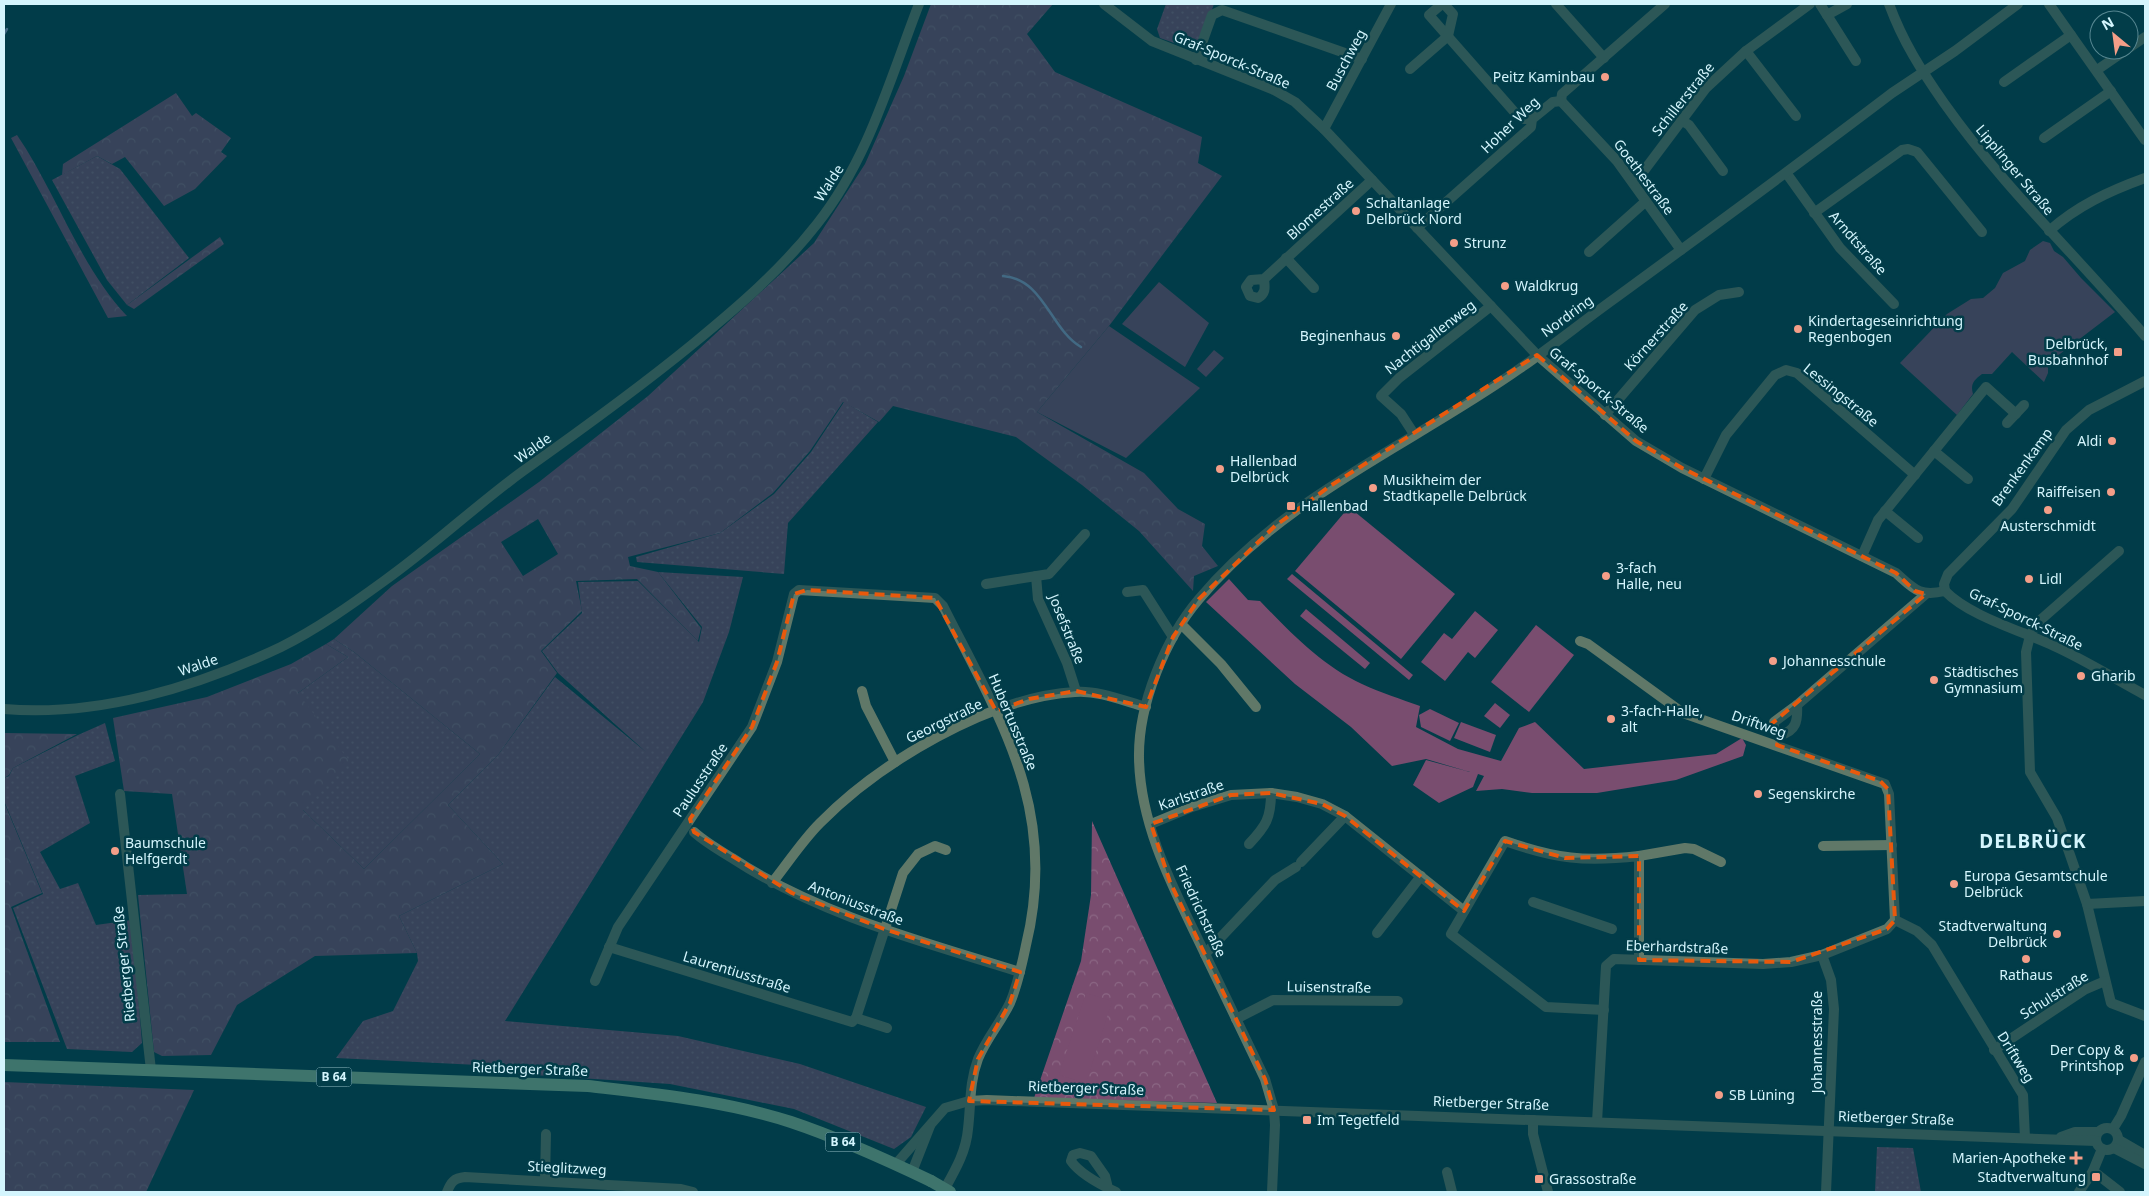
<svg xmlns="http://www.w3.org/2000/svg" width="2149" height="1196" font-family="'Noto Sans',sans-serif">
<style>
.grass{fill:url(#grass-dots)}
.forest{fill:url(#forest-crowns);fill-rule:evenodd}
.park{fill:#794d6f}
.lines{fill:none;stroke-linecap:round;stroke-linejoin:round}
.stream{stroke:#90a1ca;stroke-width:2.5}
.street{stroke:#607868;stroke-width:10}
.primary{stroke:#87b998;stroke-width:12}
.primary-bridge{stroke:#87b998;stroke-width:12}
.marked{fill:none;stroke:#e8590c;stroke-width:4;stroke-dasharray:10 6;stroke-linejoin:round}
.poi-dot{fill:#f49e88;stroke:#023d49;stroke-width:2}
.labels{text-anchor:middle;stroke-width:5;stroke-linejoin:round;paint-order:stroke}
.shield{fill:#023d49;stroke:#95bec7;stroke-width:1}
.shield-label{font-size:12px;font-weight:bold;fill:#d4f5fd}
.street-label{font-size:14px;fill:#d4f5fd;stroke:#023d49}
.poi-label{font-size:14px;fill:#d4f5fd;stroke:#023d49;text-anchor:start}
.district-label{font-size:19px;font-weight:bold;letter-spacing:1px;fill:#d4f5fd;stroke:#023d49}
</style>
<defs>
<pattern id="grass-dots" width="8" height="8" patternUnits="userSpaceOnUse" patternTransform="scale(1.25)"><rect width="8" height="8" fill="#794d6f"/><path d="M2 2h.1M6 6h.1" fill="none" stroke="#8b6784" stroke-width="1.8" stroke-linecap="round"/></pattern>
<pattern id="forest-crowns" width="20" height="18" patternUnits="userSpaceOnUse" patternTransform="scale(1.25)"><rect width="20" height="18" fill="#794d6f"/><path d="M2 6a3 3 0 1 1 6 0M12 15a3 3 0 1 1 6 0" fill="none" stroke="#8b6784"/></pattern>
</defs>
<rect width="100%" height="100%" fill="#023d49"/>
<!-- grass -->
<g class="grass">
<polygon points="1166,4 1214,4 1197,51 1160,38 1157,29"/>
<polygon points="97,156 120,169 189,258 127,305 107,280 52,180"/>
<polygon points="844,402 878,422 788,523 784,574 637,562 636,557 720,533 774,494 811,452"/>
<polygon points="658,572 743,577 729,632 703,702 505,1021 678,1036 800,1064 926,1107 911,1137 894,1149 794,1109 670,1084 475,1071 478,1065 336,1058 363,1021 393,1011 418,961 417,953 399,916 503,864 448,805 498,755 555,677 646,752 558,673 542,651 582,613 578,582 638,581 699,642 702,627"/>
<polygon points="334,639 354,652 480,754 364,869 303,810 298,693 348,657 326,644"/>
<polygon points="105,723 115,761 75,776 90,823 40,852 60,889 78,883 96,925 132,920 142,1043 132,1052 67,1049 13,908 43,894 4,801 4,778 9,776 13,768 78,735"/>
<polygon points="1877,1147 1913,1148 1921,1192 1875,1192"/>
</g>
<!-- forest -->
<g class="forest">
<path d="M931 4H1053L1027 34 1055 72 1202 137 1198 163 1222 176 1109 326 1037 412 1144 473 1178 509 1205 524 1202 546 1218 566 1194 576 1193 591 1139 531 1082 485 1016 437 893 406 879 422 843 402 810 451 773 493 720 533 628 557 630 566 658 572 701 628 698 641 637 579 576 581 582 611 541 651 557 673 498 755 448 805 503 864 399 916 417 953 315 956 237 1005 211 1055 162 1056 154 1052 138 895 187 894 172 794 124 791 113 718 207 697 291 664 326 644 348 657 298 693 350 762 303 810 364 869 480 754 354 652 334 639 392 586 539 482 648 396 814 243 865 164 904 76ZM538 519 558 554 523 576 501 542Z"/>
<polygon points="176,93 192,116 196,113 231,138 221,152 227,156 195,189 164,206 125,157 112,164 97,156 62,175 63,164"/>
<path d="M17 135C56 192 80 267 127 316L108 318 11 138Z"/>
<polygon points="220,237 224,244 134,309 127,305"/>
<polygon points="4,733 76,734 77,734 13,768 9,775 4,778"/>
<polygon points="4,802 42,893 11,907 60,1042 4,1042"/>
<polygon points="1092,821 1217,1103 1034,1098 1081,961 1091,895"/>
<polygon points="4,1082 194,1090 146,1192 4,1192"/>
</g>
<!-- park -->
<g class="park">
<path d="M2043 241 2050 243 2054 251 2063 257 2081 278 2115 312 2048 363V373L2044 382 2012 352 1992 374H1982C1974 380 1970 384 1973 394L1957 415 1900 363 1947 314 1971 299 1983 298 1995 288 2003 273 2025 261 2030 250Z"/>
<polygon points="1159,282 1209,323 1185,367 1122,324"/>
<polygon points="1109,326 1200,388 1126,458 1037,412"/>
<polygon points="1214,350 1224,358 1206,377 1197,369"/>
<polygon points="1349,507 1455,594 1401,659 1295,571"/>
<polygon points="1292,574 1413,675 1409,680 1287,579"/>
<path d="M1229 579 1248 600 1260 601C1290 632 1322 666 1362 684 1381 693 1401 699 1420 706L1416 727 1458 749 1501 761 1519 728 1535 722 1584 769 1716 754 1742 738 1746 745 1743 756 1676 780 1597 793H1532L1502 789 1476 791 1484 776 1478 774 1473 787 1439 803 1413 785 1426 760 1470 772 1426 759 1392 766 1351 727 1295 684 1206 602Z"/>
<polygon points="1306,609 1370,663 1365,669 1300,616"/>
<polygon points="1475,611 1498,630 1475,658 1468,652 1445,681 1421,662 1444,633 1452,639"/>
<polygon points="1536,625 1574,655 1529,712 1491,682"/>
<polygon points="1495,703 1510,715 1500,728 1484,716"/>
<polygon points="1430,709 1459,723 1450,741 1421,727 1419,715"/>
<polygon points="1461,722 1496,735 1490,752 1454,738"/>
<polygon points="1086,993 1112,1001 1086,1083 1059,1075"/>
</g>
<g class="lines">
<!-- stream -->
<g class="stream">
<polyline points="4,34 7,29"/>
<path d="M1003 276C1044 279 1050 329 1081 347"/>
</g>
<!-- street -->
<g class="street">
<path d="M1104 4 1152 41 1274 90 1295 102 1324 129 1537 355 1636 441 1682 468 1896 573C1914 589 1919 597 1945 591"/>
<polyline points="1442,4 1429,15 1517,115 1524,119 1532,119"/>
<polyline points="1556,4 1604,58"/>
<polyline points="1820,4 1856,61"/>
<path d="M1889 4C1903 42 1921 70 1944 103 2004 188 2078 257 2145 336"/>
<polyline points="2049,4 2145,140"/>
<polyline points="1827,15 1847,4"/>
<polyline points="2129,48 2145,37"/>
<polyline points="1746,51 1796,116"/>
<polyline points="1196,60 1212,15 1222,10 1362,59"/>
<polyline points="1410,69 1448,36 1453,14 1444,4"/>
<polyline points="2097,70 2126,50"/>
<polyline points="2004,82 2071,35"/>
<polyline points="1561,101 1617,161 1681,250"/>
<polyline points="1561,101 1562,94 1665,4"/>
<polyline points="1681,120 1689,125 1723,171"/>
<polyline points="1324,129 1391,4"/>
<polyline points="2044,138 2111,91"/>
<polyline points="1787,174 1840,248 1894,304"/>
<polyline points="1632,181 1640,176 1706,88 1746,51 1810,4"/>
<polyline points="1814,213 1902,150 1908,149 1917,152 1982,232"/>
<polyline points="1417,228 1531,127 1532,119 1553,102 1561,101"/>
<path d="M2049 231C2077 206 2109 191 2145 178"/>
<polyline points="1589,252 1645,202"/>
<polyline points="1286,258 1314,288"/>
<path d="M1264 279C1265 288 1266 293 1258 298L1250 296 1246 287 1251 280 1264 279 1372 180"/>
<polyline points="1605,415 1695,310 1719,295 1739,292"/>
<polyline points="2007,423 2024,405"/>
<polyline points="1414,434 1401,414 1381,396 1399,378 1491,306"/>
<polyline points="1934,451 1968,479"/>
<polyline points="1704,479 1726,435 1775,375 1786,370 1797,373 1915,475"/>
<polyline points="1885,511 1918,538"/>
<polyline points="2119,551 2037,623 2030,636 2026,652 2030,772 2057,818 2069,852 2087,904 2111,1003 2145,1016"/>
<polyline points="1862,556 1878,520 1986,387 2016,414"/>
<polyline points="1036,576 1038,599 1067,663 1076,691"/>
<polyline points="986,584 1049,574 1085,534"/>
<polyline points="1945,591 1944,584 1948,574 2012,509 2066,430 2089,410 2145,381"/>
<path d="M1945 591C1969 616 2022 631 2054 646 2085 660 2115 679 2145 695"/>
<polyline points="1127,592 1143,590 1173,637"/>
<polyline points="1181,624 1221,664 1256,707"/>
<polyline points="1580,641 1588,644 1683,713 1885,784 1889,794 1895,920 1917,931 1932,945 2023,1095 2025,1138"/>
<polyline points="862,691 866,706 895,762"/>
<path d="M4 709C98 717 197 687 281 647 317 629 351 605 384 581 432 547 475 506 523 471 581 430 639 388 694 343 739 306 781 270 817 224 868 160 890 79 919 4"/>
<polyline points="1780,735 1774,730 1774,722 1797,705 1926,594"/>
<path d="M1780 735C1796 731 1798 721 1797 705"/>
<polyline points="120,794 151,1070"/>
<polyline points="1151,824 1192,807 1231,795 1271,793 1297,797 1322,804 1345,816 1464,911"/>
<path d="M694 832C705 842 719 850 732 858 819 915 921 941 1020 972"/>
<path d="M1249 844C1266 826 1271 818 1271 793"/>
<polyline points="1823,846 1892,845"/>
<polyline points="1639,856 1685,848 1694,849 1721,862"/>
<polyline points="1301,862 1345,816"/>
<path d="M772 883C788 863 802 841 820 823 879 763 989 697 1075 692 1098 690 1124 701 1146 707"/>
<polyline points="1533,902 1612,929"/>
<polyline points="2087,904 2145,901"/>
<polyline points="1377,933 1421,876"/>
<polyline points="609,947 852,1022 856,1018 887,1028"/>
<polyline points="1205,954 1275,880 1296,867"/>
<polyline points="1822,955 1831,980 1834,1009 1826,1192"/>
<path d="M595 981 618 927 752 727 777 662 794 594 799 590 935 598 943 606C1001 721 1059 810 1026 945 1022 964 1018 984 1010 1003 1001 1022 986 1039 978 1059 969 1083 971 1105 968 1129 966 1153 954 1172 943 1192"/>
<path d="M1604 1010 1546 1007 1451 934 1505 841C1557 859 1584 862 1639 856V960"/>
<polyline points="856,1018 903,873 918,854 935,846 946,850"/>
<polyline points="1236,1019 1273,1000 1398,1001"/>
<polyline points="1994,1050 2084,990 2105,981"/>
<polyline points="1533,1120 1533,1134 1548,1192"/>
<polyline points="1597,1122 1606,966 1614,959 1763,964 1791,962 1822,955 1887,929 1895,920"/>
<circle cx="2107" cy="1139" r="11"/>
<polyline points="2113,1129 2121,1116 2145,1062"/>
<polyline points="2061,1137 2075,1132 2098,1132"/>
<polyline points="2119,1140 2145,1155"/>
<polyline points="2114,1148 2145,1164"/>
<polyline points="896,1164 945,1108 969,1101 987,1100 2096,1141"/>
<polyline points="2093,1171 2120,1192"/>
<polyline points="912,1172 930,1126"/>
<polyline points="1447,1172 1452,1192"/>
<polyline points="545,1180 546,1134"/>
<path d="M1108 1188 1105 1176 1091 1156 1080 1153 1073 1155 1071 1161C1080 1174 1101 1185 1116 1192"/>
<path d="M447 1192C451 1182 454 1178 465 1177L681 1189 693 1192"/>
<path d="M1272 1192 1275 1125 1274 1110 1265 1079C1245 1037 1225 996 1205 954 1176 893 1140 828 1139 758 1138 705 1165 639 1199 599 1285 496 1411 445 1519 369 1551 347 1582 322 1614 299 1707 231 1800 163 1892 93L1955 51 2018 4"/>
<polyline points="2079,1192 2093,1171 2102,1149"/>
</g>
<!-- primary -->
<path class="primary" d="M4 1065 588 1086C656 1094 726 1101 791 1122 839 1138 885 1159 931 1181"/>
<!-- primary-bridge -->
<polyline class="primary-bridge" points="931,1181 950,1192"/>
</g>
<!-- marked area -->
<path d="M0 0H2149V1196H0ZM1537 355 1636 441 1682 468 1896 573 1915 591 1926 594 1769 726 1780 735 1777 745 1880 781 1888 789 1895 920 1887 929 1791 962 1639 960V856L1565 858 1505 841 1464 911 1345 816 1322 804 1271 793 1231 795 1151 824 1170 882 1265 1079 1274 1110 969 1101 978 1059 1010 1003 1020 972 884 929 792 893 694 832 690 819 752 727 777 662 794 594 807 590 935 598 996 711 1029 699 1076 691 1146 707 1173 637 1199 599 1275 526 1330 486Z" fill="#023d49" fill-opacity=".55" fill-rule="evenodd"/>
<path class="marked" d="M1537 355 1636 441 1682 468 1896 573 1915 591 1926 594 1769 726 1780 735 1777 745 1880 781 1888 789 1895 920 1887 929 1791 962 1639 960V856L1565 858 1505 841 1464 911 1345 816 1322 804 1271 793 1231 795 1151 824 1170 882 1265 1079 1274 1110 969 1101 978 1059 1010 1003 1020 972 884 929 792 893 694 832 690 819 752 727 777 662 794 594 807 590 935 598 996 711 1029 699 1076 691 1146 707 1173 637 1199 599 1275 526 1330 486Z"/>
<!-- markers -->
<g class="poi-dot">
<circle cx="1605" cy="77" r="5"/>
<circle cx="1356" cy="211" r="5"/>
<circle cx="1454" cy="243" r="5"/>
<circle cx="1505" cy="286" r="5"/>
<circle cx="1798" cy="329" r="5"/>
<circle cx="1396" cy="336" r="5"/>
<rect x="2113" y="347" width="10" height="10" rx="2.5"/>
<circle cx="2112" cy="441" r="5"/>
<circle cx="1220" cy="469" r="5"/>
<circle cx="1373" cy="488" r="5"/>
<circle cx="2111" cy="492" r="5"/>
<rect x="1286" y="501" width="10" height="10" rx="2.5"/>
<circle cx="2048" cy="510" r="5"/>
<circle cx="1606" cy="576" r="5"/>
<circle cx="2029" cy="579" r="5"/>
<circle cx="1773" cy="661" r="5"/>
<circle cx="2081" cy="676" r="5"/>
<circle cx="1934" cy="680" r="5"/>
<circle cx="1611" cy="719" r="5"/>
<circle cx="1758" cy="794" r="5"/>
<circle cx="115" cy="851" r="5"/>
<circle cx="1954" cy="884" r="5"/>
<circle cx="2057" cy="934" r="5"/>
<circle cx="2026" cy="959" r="5"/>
<circle cx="2134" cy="1058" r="5"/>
<circle cx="1719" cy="1095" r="5"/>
<rect x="1302" y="1115" width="10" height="10" rx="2.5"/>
<path d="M2073.5 1150.5h5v5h5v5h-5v5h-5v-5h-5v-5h5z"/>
<rect x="2091" y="1172" width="10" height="10" rx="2.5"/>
<rect x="1534" y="1174" width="10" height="10" rx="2.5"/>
</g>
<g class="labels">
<!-- shield labels -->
<g class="shield">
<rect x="316.5" y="1067.5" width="35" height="19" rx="4"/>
<rect x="825.5" y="1132.5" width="35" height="19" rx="4"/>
</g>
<g class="shield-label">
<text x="334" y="1081">B 64</text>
<text x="843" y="1146">B 64</text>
</g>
<!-- street labels -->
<g class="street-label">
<text transform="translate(1232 60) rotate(23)" y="5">Graf-Sporck-Straße</text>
<text transform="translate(1346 60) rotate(-62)" y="5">Buschweg</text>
<text transform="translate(1683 99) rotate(-51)" y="5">Schillerstraße</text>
<text transform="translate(1510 125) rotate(-44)" y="5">Hoher Weg</text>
<text transform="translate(2015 170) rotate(50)" y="5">Lipplinger Straße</text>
<text transform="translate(1644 177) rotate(53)" y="5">Goethestraße</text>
<text transform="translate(829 183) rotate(-57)" y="5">Walde</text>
<text transform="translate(1320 209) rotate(-42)" y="5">Blomestraße</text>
<text transform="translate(1858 243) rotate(49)" y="5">Arndtstraße</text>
<text transform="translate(1567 316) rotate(-36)" y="5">Nordring</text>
<text transform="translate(1656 336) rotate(-48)" y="5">Körnerstraße</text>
<text transform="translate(1430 337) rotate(-38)" y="5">Nachtigallenweg</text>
<text transform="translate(1599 390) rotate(40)" y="5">Graf-Sporck-Straße</text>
<text transform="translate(1841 395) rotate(39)" y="5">Lessingstraße</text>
<text transform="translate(533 448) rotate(-35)" y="5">Walde</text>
<text transform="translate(2022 467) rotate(-54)" y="5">Brenkenkamp</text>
<text transform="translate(2026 619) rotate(26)" y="5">Graf-Sporck-Straße</text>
<text transform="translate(1067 629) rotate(68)" y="5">Josefstraße</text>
<text transform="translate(198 665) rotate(-19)" y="5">Walde</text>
<text transform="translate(944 721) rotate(-26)" y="5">Georgstraße</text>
<text transform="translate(1013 722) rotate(67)" y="5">Hubertusstraße</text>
<text transform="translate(1759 724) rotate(19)" y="5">Driftweg</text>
<text transform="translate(700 780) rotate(-56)" y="5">Paulusstraße</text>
<text transform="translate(1191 795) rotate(-19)" y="5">Karlstraße</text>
<text transform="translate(856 903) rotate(21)" y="5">Antoniusstraße</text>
<text transform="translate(1201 911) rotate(65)" y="5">Friedrichstraße</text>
<text transform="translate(1677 947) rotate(2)" y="5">Eberhardstraße</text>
<text transform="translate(124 964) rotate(-96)" y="5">Rietberger Straße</text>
<text transform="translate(737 972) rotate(17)" y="5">Laurentiusstraße</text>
<text transform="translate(1329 987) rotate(1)" y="5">Luisenstraße</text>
<text transform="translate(2054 995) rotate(-32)" y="5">Schulstraße</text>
<text transform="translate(1817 1042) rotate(-90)" y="5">Johannesstraße</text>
<text transform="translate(2016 1057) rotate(58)" y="5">Driftweg</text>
<text transform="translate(530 1069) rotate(2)" y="5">Rietberger Straße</text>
<text transform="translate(1086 1088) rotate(2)" y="5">Rietberger Straße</text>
<text transform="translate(1491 1103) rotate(2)" y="5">Rietberger Straße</text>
<text transform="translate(1896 1118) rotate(2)" y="5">Rietberger Straße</text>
<text transform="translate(567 1168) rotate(3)" y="5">Stieglitzweg</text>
</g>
<!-- poi labels -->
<g class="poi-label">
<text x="1595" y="82" text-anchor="end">Peitz Kaminbau</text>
<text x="1366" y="208">Schaltanlage<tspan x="1366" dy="16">Delbrück Nord</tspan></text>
<text x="1464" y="248">Strunz</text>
<text x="1515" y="291">Waldkrug</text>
<text x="1808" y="326">Kindertageseinrichtung<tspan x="1808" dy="16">Regenbogen</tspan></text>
<text x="1386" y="341" text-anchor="end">Beginenhaus</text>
<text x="2108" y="349" text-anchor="end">Delbrück,<tspan x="2108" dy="16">Busbahnhof</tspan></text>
<text x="2102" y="446" text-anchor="end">Aldi</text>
<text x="1230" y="466">Hallenbad<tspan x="1230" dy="16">Delbrück</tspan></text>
<text x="1383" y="485">Musikheim der<tspan x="1383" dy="16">Stadtkapelle Delbrück</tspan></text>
<text x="2101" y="497" text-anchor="end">Raiffeisen</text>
<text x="1301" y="511">Hallenbad</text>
<text x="2048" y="531" text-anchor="middle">Austerschmidt</text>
<text x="1616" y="573">3-fach<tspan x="1616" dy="16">Halle, neu</tspan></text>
<text x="2039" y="584">Lidl</text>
<text x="1783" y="666">Johannesschule</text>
<text x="1944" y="677">Städtisches<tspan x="1944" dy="16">Gymnasium</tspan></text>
<text x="2091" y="681">Gharib</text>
<text x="1621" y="716">3-fach-Halle,<tspan x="1621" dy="16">alt</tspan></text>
<text x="1768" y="799">Segenskirche</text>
<text x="125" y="848">Baumschule<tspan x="125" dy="16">Helfgerdt</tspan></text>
<text x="1964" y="881">Europa Gesamtschule<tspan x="1964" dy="16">Delbrück</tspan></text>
<text x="2047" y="931" text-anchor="end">Stadtverwaltung<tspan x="2047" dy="16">Delbrück</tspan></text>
<text x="2026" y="980" text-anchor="middle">Rathaus</text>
<text x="2124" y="1055" text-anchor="end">Der Copy &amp;<tspan x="2124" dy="16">Printshop</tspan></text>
<text x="1729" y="1100">SB Lüning</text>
<text x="1317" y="1125">Im Tegetfeld</text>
<text x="2066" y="1163" text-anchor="end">Marien-Apotheke</text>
<text x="2086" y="1182" text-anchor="end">Stadtverwaltung</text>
<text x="1549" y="1184">Grassostraße</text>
</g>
<!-- district labels -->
<g class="district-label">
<text x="2033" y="848">DELBRÜCK</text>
</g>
</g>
<!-- border -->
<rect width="2149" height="1196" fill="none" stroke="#d4f5fd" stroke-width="10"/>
<!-- north arrow -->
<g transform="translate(2114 35) rotate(331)"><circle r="24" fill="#023d49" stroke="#568791"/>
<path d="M0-4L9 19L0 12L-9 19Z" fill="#f49e88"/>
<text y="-8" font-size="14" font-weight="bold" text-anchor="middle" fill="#d4f5fd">N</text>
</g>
</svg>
